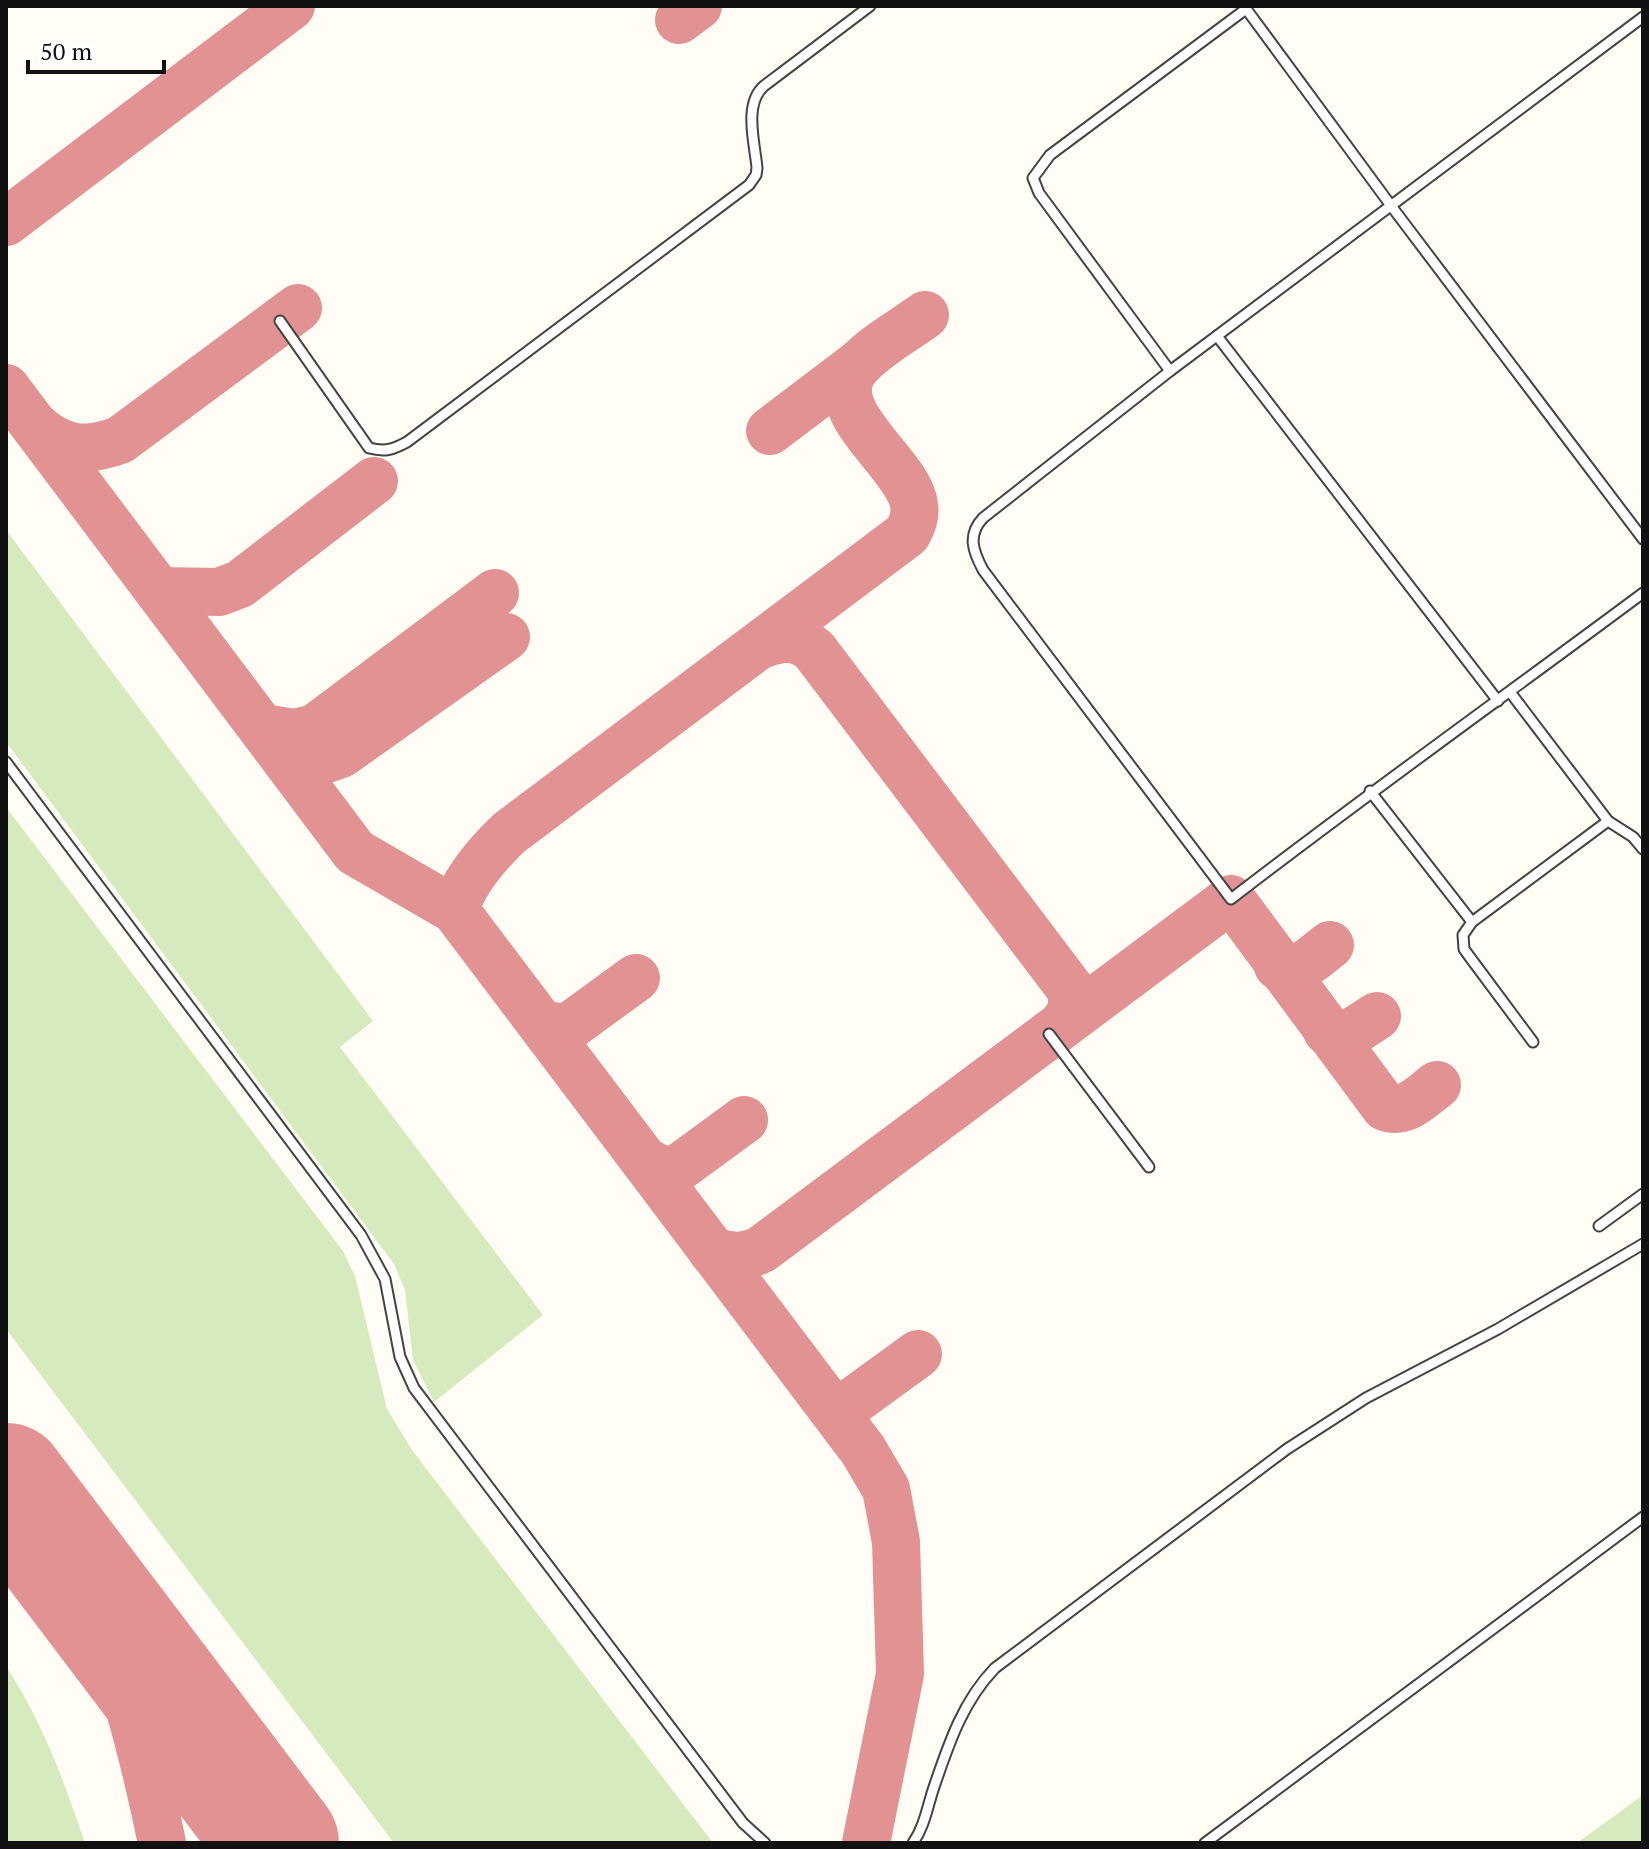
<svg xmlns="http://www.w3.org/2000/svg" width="1649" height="1849" font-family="'PT Serif',serif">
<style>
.green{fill:#d5ebbd}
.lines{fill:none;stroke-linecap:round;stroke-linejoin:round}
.taxiway{stroke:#e29292;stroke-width:48}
.runway{stroke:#e29292;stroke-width:122}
.service-casing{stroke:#444;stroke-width:13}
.service{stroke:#fff;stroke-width:9}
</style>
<rect width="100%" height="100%" fill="#fffdf5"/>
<!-- green -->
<g class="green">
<polygon points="6,530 373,1021 340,1047 543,1315 434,1402 413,1360 405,1290 394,1264 6,742"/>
<polygon points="6,807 343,1251 355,1276 387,1409 412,1450 713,1843 394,1843 6,1329"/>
<path d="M6 1666C42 1721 64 1781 85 1843H6Z"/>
<polygon points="1643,1795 1643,1843 1577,1843"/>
</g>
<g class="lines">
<!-- taxiway -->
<g class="taxiway">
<polyline points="679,20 698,6"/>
<polyline points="6,222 291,6"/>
<polyline points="6,388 355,852 455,910 863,1450 886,1489 896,1542 900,1674 866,1843"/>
<path d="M35 426C62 450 85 453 120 440L298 308"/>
<polyline points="770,431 861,362"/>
<polyline points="159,591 219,592 240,584 374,481"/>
<path d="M763 644C783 637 798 636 814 650L1072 991V1010L1065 1021"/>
<polyline points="263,728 294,733 315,728 495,593"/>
<polyline points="283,755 313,764 341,754 506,637"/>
<path d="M455 910C464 880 487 854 509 833L907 534C912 525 916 516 914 505 910 466 826 414 853 372 866 351 905 330 925 315"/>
<path d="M1278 966C1301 973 1313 958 1330 945"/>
<polyline points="542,1024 556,1027 570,1026 636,978"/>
<polyline points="1327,1031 1346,1036 1377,1016"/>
<polyline points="645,1161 662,1170 677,1169 744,1120"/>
<path d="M712 1251C731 1257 745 1258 762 1249L1231 899 1385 1107C1405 1115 1421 1097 1437 1085"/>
<polyline points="831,1407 852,1402 918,1354"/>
<path d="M94 1600C124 1679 145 1760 162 1843"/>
</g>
<!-- runway -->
<polyline class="runway" points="6,1484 278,1843"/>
<!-- service casing -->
<g class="service-casing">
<g id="service">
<polyline points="1244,6 1392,207 1643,539"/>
<path d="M1643 17 1170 371 983 518C967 535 973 551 983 570L1231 899C1367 794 1506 695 1643 593"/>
<path d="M280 321 369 448C385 452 392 450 407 442L749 185 756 175 757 168C755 144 743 104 764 86L870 6"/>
<polyline points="1217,336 1498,701"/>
<polyline points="1170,371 1039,193 1033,178 1050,155 1246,9"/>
<polyline points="1510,692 1608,821 1633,837 1643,849"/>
<polyline points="6,762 361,1235 385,1279 400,1357 414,1388 743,1823 765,1843"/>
<polyline points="1370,791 1472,922"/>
<polyline points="1049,1034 1149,1167"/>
<polyline points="1533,1042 1469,956 1464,949 1463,935 1472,922 1608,821"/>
<polyline points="1599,1226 1643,1194"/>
<path d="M913 1843C924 1827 927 1809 933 1790 948 1746 962 1702 995 1668L1287 1449 1366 1398 1498 1329 1643 1244"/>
<polyline points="1205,1843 1643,1517"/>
</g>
</g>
<!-- service -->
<use href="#service" class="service"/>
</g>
<!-- border -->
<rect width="1649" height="1849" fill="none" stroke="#111111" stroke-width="16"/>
<!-- scale -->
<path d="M28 60v12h136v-12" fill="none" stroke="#111111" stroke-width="4"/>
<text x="40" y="60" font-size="24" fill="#111111" stroke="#ffffff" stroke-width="6" paint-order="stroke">50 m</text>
</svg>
